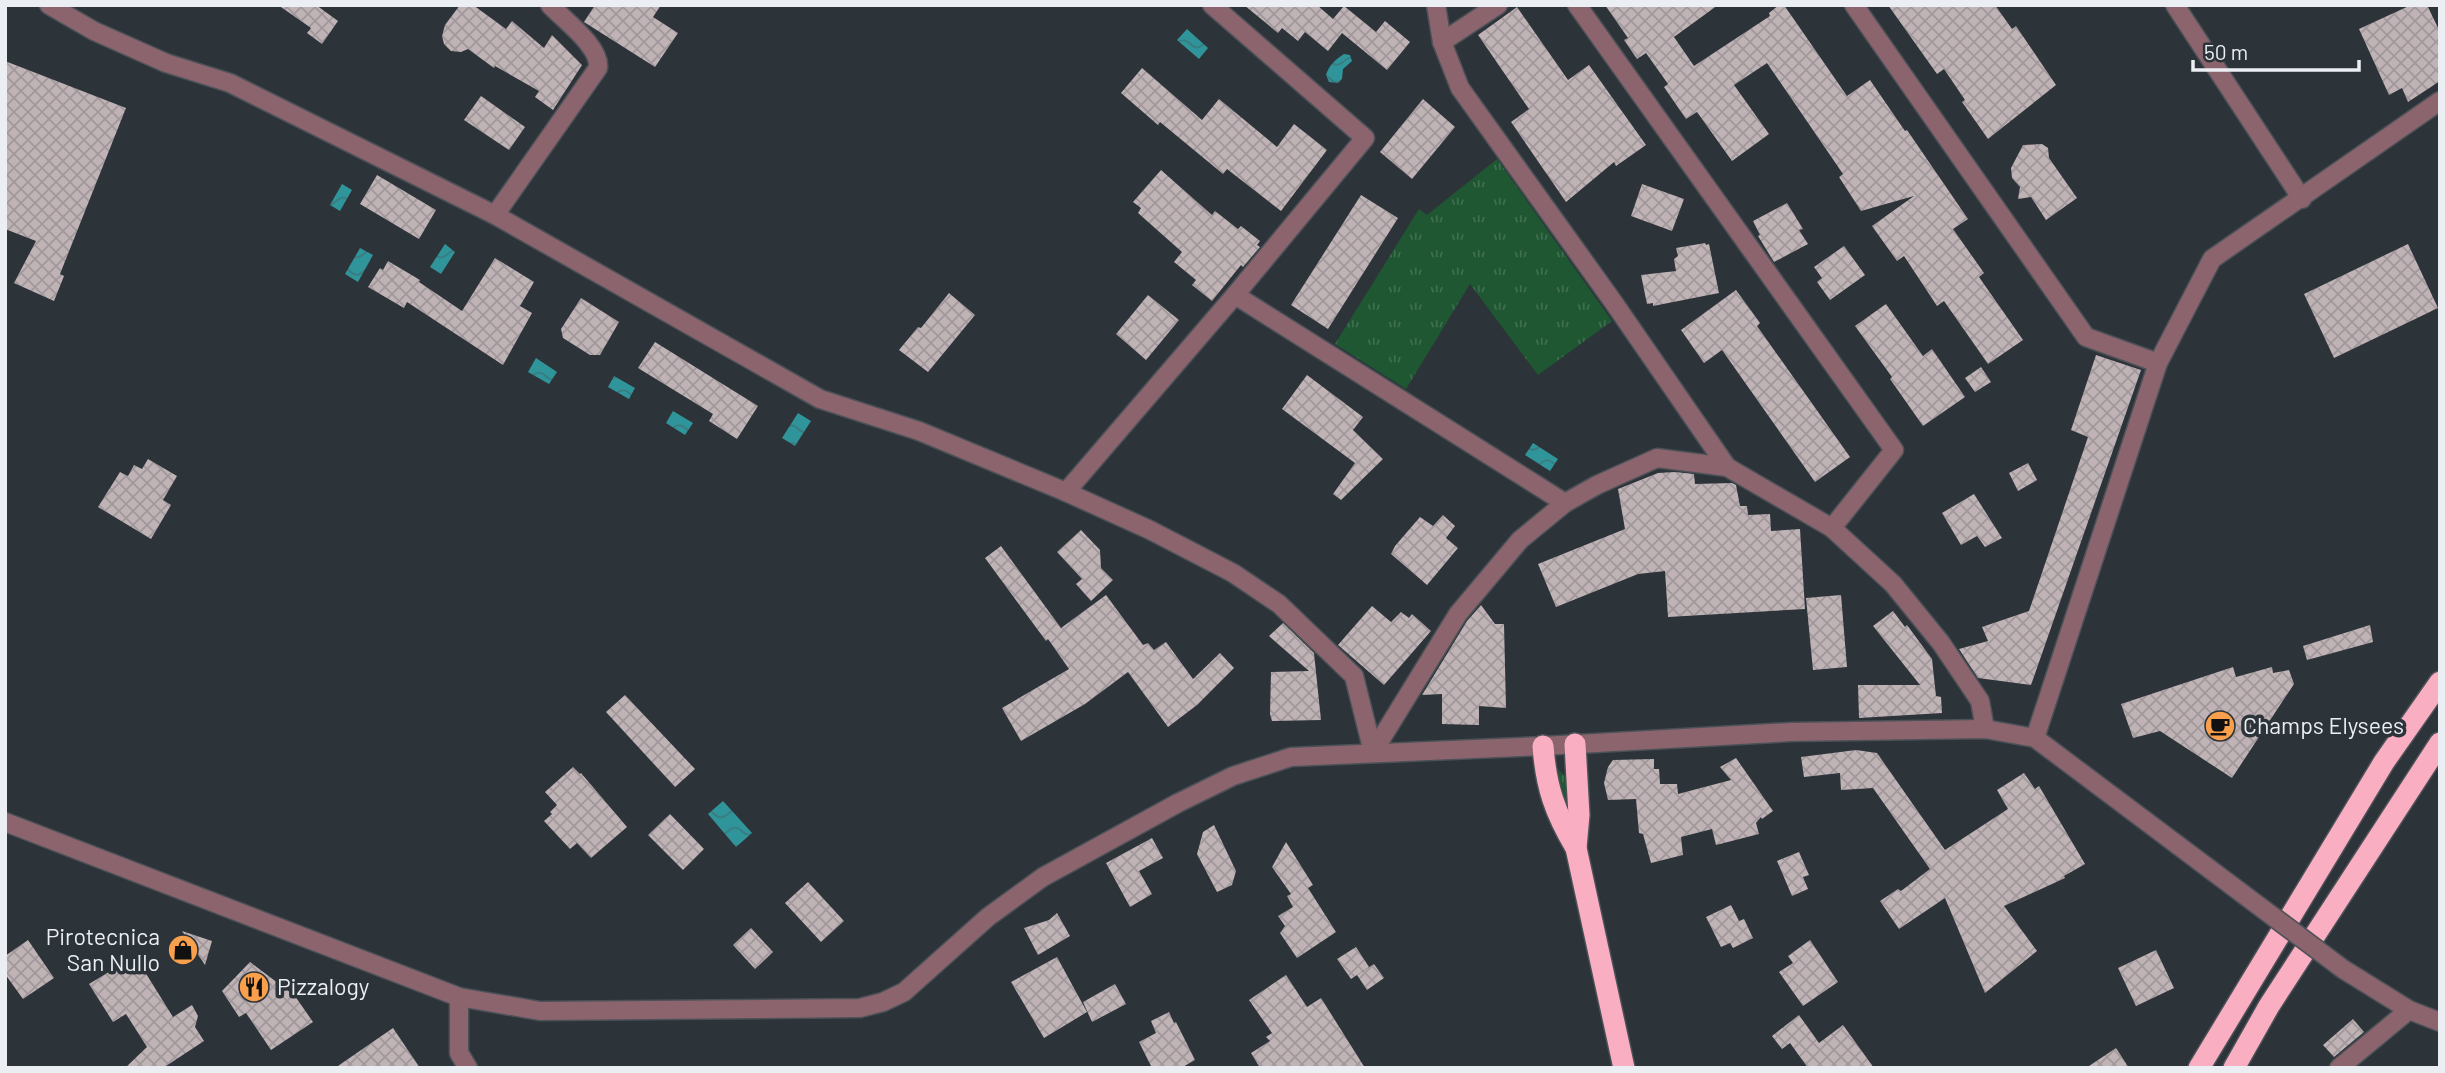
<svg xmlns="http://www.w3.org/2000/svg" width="2445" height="1073" font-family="Barlow,sans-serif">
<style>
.grass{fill:url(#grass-tufts)}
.water{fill:url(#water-waves)}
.building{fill:url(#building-cross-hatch)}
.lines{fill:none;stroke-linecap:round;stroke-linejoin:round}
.minor-casing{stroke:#4b5157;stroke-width:21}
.highway-casing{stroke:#4b5157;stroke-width:24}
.minor{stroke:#8b646d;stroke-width:18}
.highway{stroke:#f9aec1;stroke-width:21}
.minor-bridge-casing{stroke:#4b5157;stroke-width:21;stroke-linecap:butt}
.minor-bridge{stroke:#8b646d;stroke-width:18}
.labels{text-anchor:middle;stroke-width:7;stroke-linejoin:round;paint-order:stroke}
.poi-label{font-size:23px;fill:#ebeff3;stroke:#2c3339;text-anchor:start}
</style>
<defs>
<pattern id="grass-tufts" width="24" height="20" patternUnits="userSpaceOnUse" patternTransform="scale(1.75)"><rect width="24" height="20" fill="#1e5732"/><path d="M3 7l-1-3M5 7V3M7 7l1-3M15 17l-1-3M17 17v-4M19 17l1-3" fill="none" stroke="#3f6f50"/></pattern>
<pattern id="water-waves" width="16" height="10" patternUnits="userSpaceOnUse" patternTransform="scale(1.75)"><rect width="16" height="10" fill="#30959b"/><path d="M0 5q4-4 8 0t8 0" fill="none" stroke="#387a7e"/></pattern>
<pattern id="building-cross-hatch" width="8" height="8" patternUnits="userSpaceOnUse" patternTransform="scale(1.75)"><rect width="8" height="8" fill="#bfb3b6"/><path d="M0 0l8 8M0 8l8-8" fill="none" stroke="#a1989b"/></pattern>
</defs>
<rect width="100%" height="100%" fill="#2c3339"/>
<!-- grass -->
<g class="grass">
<polygon points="1497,159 1612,321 1538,375 1470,284 1406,389 1335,344 1419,209 1427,215"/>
<polygon points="1559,770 1565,776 1570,811 1567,814 1557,777"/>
</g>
<!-- water -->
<g class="water">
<polygon points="1187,29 1208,48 1199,59 1177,40"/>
<path d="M1344 54 1350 55 1352 61 1343 69 1342 79 1338 83 1329 82 1326 75C1329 65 1336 59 1344 54Z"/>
<polygon points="342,184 352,190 340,211 330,205"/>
<polygon points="445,244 455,252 441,274 430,267"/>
<polygon points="360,248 373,255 358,282 345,274"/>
<polygon points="536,358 557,372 549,384 528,372"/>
<polygon points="614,376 635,388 629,399 608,387"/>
<polygon points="673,411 693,423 685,435 666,423"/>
<polygon points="798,413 811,421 795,446 782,438"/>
<polygon points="1533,443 1558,459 1550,471 1525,455"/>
<polygon points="723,801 752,833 736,847 708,814"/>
</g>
<!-- building -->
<g class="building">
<polygon points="278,5 316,5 338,21 322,44 307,33 311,28"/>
<polygon points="460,5 473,5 506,29 512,21 544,48 552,35 582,65 553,110 535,97 539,91 495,66 494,68 468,49 461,52 451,51 444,44 442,36 445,25"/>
<polygon points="595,5 661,5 653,17 678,33 655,67 584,22"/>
<polygon points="1244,5 1317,5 1333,19 1344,6 1376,32 1385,21 1410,42 1387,70 1342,33 1328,51 1305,32 1298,41 1282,28 1278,33"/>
<polygon points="1605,5 1718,5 1674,37 1694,66 1770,16 1769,13 1779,5 1784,5 1847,96 1870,80 1905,131 1907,130 1968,219 1953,229 1984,273 1979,277 2023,340 1988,364 1944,301 1937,306 1904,256 1897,261 1872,226 1914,196 1861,211 1839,177 1843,174 1767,63 1734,85 1769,134 1732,161 1697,112 1686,119 1664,87 1668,84 1646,53 1637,59 1624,40 1628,38"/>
<polygon points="1888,5 1995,5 2012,29 2016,26 2056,85 1988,139 1962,102 1965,100 1944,69 1937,74"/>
<polygon points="2411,5 2427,5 2440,32 2440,81 2408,102 2402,88 2389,95 2359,29"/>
<polygon points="1517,7 1568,80 1589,65 1646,145 1616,166 1614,162 1566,202 1511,122 1529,109 1478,35"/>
<polygon points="5,61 126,108 60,274 64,276 54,301 14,283 36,241 5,229"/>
<polygon points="1142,68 1202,120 1219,99 1277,147 1294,124 1327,150 1281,211 1227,169 1223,174 1160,122 1158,125 1121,93"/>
<polygon points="481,96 525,127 509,150 464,120"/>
<polygon points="1423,99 1455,127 1412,179 1380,152"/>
<polygon points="2042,144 2048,148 2049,158 2077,198 2046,220 2031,197 2018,199 2020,187 2012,178 2011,168 2023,145"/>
<polygon points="1161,170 1212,215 1215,211 1238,229 1241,226 1260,241 1257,245 1260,247 1243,267 1241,265 1212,301 1192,285 1196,280 1174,262 1182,252 1138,213 1141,208 1133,202"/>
<polygon points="377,175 436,210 419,239 360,204"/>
<polygon points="1642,184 1684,199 1672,231 1631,216"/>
<polygon points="1361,195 1398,218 1328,329 1291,305"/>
<polygon points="1787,203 1803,229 1799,230 1808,244 1774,262 1758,236 1760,235 1753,221"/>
<polygon points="1705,243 1706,245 1709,244 1719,293 1653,306 1653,303 1647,304 1641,275 1676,271 1674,259 1678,256 1676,248"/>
<polygon points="2408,244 2438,308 2334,358 2304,294"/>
<polygon points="1844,246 1865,275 1830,300 1817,282 1822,278 1814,267"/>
<polygon points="495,258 534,282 520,306 532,313 503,365 407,302 404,308 368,287 380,268 383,270 388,261 420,280 419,282 462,311"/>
<polygon points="1736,290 1760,323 1757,326 1850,457 1815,482 1722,350 1704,363 1681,330"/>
<polygon points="949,293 975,315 928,372 899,350 918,327 921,328"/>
<polygon points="1148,295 1179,320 1146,360 1116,334"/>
<polygon points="581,298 619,322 600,355 590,355 563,338 561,329"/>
<polygon points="1886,304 1923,356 1932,349 1965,397 1923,426 1890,379 1892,377 1855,326"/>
<polygon points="655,342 758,406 737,439 709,421 713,414 638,368"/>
<polygon points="2096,355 2141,370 2031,685 1978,678 1959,649 1988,641 1982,627 2029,611 2088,437 2071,430"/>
<polygon points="1981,367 1991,382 1975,392 1965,378"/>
<polygon points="1307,375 1363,417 1353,430 1383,459 1341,500 1333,494 1355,463 1282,409"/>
<polygon points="148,459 177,476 163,500 171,505 151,539 98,507 120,472 128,476 134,465 142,469"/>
<polygon points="2028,463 2037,480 2018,491 2009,473"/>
<polygon points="1675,472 1694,474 1695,484 1732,483 1736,485 1740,506 1747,506 1748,515 1770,514 1771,531 1800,529 1805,609 1668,617 1665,571 1638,574 1556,607 1538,564 1625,529 1618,489 1658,473"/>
<polygon points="1974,494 2002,538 1985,547 1977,536 1961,545 1942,513"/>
<polygon points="1443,515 1455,526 1446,538 1458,548 1427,585 1391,554 1395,546 1420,517 1433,526"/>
<polygon points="1081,530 1100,550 1101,568 1113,580 1091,601 1076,584 1082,579 1057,552"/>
<polygon points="1001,546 1061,628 1106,595 1143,645 1148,643 1154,650 1166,642 1193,679 1220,653 1234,668 1197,705 1168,727 1128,672 1085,704 1021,741 1002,708 1069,669 1048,639 1046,641 985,558"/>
<polygon points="1841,595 1847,667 1813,670 1806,598"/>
<polygon points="1481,605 1495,624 1504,624 1506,708 1479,706 1479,725 1442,724 1442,694 1422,695 1467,621"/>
<polygon points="1372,606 1391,622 1401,612 1409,618 1412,614 1431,631 1384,685 1338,645"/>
<polygon points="1893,611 1905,627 1907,625 1932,659 1936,696 1941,697 1942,713 1859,718 1858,685 1920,685 1873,626"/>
<polygon points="1283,623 1314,653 1321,720 1272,721 1270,714 1271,672 1309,671 1269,636"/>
<polygon points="2370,625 2373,642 2307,660 2303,646"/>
<polygon points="2233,667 2236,677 2272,667 2273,673 2289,670 2294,684 2232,778 2160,731 2133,738 2121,704"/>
<polygon points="625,695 695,769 675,787 606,712"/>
<polygon points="1856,750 1877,753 1945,850 2008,809 1997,790 2024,773 2035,789 2039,786 2085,864 2064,876 2065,878 2004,906 2037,951 1985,993 1945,898 1899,929 1880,901 1898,889 1901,891 1930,869 1873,788 1841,790 1840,773 1804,777 1801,757"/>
<polygon points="1736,758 1773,811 1762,819 1761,817 1756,823 1759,834 1716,845 1712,829 1681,837 1683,855 1651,863 1643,834 1639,833 1636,799 1608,800 1604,783 1608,767 1613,760 1654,759 1654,769 1659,769 1660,784 1677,784 1678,794 1731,780 1720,767"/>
<polygon points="573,767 580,774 581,773 627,827 591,858 577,843 570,849 544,821 552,814 550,812 557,805 545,792"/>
<polygon points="670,814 704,849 683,870 648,835"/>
<polygon points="1214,825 1236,871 1232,885 1217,892 1197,854 1203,832"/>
<polygon points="1152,838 1163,858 1139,871 1152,894 1130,907 1106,863"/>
<polygon points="1286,842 1313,885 1308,888 1336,932 1297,958 1280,933 1285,926 1278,916 1293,907 1287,896 1291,894 1272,867"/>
<polygon points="1799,852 1809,875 1803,877 1808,889 1792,896 1777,861"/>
<polygon points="808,882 844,921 821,942 785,903"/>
<polygon points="1731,905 1739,921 1744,919 1753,938 1733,948 1730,943 1721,947 1706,917"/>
<polygon points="1057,913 1070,936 1038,955 1024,928 1049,920"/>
<polygon points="751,928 773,952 755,969 733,945"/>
<polygon points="182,931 212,941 205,965"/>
<polygon points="28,940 54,978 23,999 5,974 5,956"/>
<polygon points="1810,940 1838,982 1803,1006 1779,972 1793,963 1788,956"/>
<polygon points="1356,947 1369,967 1351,979 1337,959"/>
<polygon points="2156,950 2174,988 2136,1006 2118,968"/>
<polygon points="135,956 173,1017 192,1005 198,1016 195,1027 204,1041 163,1068 125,1068 147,1047 126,1014 113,1022 89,984"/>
<polygon points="1057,957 1087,1012 1044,1038 1011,982"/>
<polygon points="250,962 295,996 313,1022 271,1050 246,1013 239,1017 222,991"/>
<polygon points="1374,964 1384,978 1367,990 1357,975"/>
<polygon points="1286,975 1307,1007 1321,998 1365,1068 1260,1068 1251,1053 1270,1041 1266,1037 1272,1033 1249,1000"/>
<polygon points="1115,984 1126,1004 1092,1022 1083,1002"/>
<polygon points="1169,1012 1174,1023 1176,1022 1195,1060 1181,1068 1152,1068 1139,1042 1156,1033 1151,1021"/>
<polygon points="1799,1015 1819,1043 1843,1025 1874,1068 1808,1068 1790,1043 1782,1049 1772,1036"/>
<polygon points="2353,1019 2364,1032 2334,1057 2323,1045"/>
<polygon points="393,1028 420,1068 335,1068"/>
<polygon points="2116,1048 2129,1068 2086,1068"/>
</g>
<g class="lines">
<!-- minor casing -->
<g class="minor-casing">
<g id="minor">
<polyline points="49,5 94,31 166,63 230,83 495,215 820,399 919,431 1066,492 1150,530 1233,573 1279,604 1354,676 1373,752"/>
<polyline points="1436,5 1442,42 1460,88 1614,303 1727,467"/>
<polyline points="1577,5 1894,450 1832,528"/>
<polyline points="1854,5 2086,337 2158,363"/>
<polyline points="2175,5 2302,199"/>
<polyline points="1442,42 1498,5"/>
<path d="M495 215 598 68C601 47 564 20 550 5"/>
<polyline points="1235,295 1565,503"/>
<polyline points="1066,492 1235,295 1365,138 1212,5"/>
<polyline points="2035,738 2158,363 2212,259 2440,101"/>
<polyline points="1373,752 1458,614 1520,540 1565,503 1597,485 1657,458 1727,467 1832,528 1893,584 1941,643 1980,701 1985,729"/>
<polyline points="5,822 459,997 540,1011 860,1008 883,1002 904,992 988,917 1043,877 1178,803 1233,776 1291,757 1543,746 1791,732 1985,729 2035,738 2239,891"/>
<polyline points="2343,969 2409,1010 2440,1022"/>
<polyline points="459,997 459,1053 468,1068"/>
<polyline points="2339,1068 2409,1010"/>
</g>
</g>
<!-- highway casing -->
<g class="highway-casing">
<g id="highway">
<polyline points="1575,744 1579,815 1576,848 1624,1068"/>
<path d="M1543 746C1546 787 1555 813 1576 848"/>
<polyline points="2199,1068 2384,762 2440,682"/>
<polyline points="2234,1068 2269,1006 2440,743"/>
</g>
</g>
<!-- minor -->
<use href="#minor" class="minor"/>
<!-- highway -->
<use href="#highway" class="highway"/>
<!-- minor-bridge casing -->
<g class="minor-bridge-casing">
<polyline id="minor-bridge" points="2239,891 2343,969"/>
</g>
<!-- minor-bridge -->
<use href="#minor-bridge" class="minor-bridge"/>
</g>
<!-- icons -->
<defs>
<g id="cafe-disc" transform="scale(1.575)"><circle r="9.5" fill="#f8a04b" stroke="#2c3339"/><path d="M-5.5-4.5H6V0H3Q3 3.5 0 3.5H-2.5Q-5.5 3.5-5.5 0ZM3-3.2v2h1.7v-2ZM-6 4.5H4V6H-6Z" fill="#111"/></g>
<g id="shop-disc" transform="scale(1.575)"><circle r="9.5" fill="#f8a04b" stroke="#2c3339"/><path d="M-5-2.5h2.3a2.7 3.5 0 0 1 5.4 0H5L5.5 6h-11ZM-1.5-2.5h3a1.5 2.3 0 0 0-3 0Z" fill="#111"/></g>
<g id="restaurant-disc" transform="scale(1.575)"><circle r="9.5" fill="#f8a04b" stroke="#2c3339"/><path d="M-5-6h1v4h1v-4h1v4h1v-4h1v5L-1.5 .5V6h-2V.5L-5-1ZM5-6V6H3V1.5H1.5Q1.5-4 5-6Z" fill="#111"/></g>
</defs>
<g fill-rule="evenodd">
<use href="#cafe-disc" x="2220" y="726"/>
<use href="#shop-disc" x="183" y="950"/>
<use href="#restaurant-disc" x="254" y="987"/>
</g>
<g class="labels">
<!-- poi labels -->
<g class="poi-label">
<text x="2243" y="734">Champs Elysees</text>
<text x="160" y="945" text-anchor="end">Pirotecnica<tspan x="160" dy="26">San Nullo</tspan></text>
<text x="277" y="995">Pizzalogy</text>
</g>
</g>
<!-- border -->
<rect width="2445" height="1073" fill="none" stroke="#ebeff3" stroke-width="14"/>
<!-- scale -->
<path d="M2193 60v10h166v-10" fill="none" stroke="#ebeff3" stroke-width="3.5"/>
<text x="2204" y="60" font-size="21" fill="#ebeff3" stroke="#2c3339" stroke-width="5" paint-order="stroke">50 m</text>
</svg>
